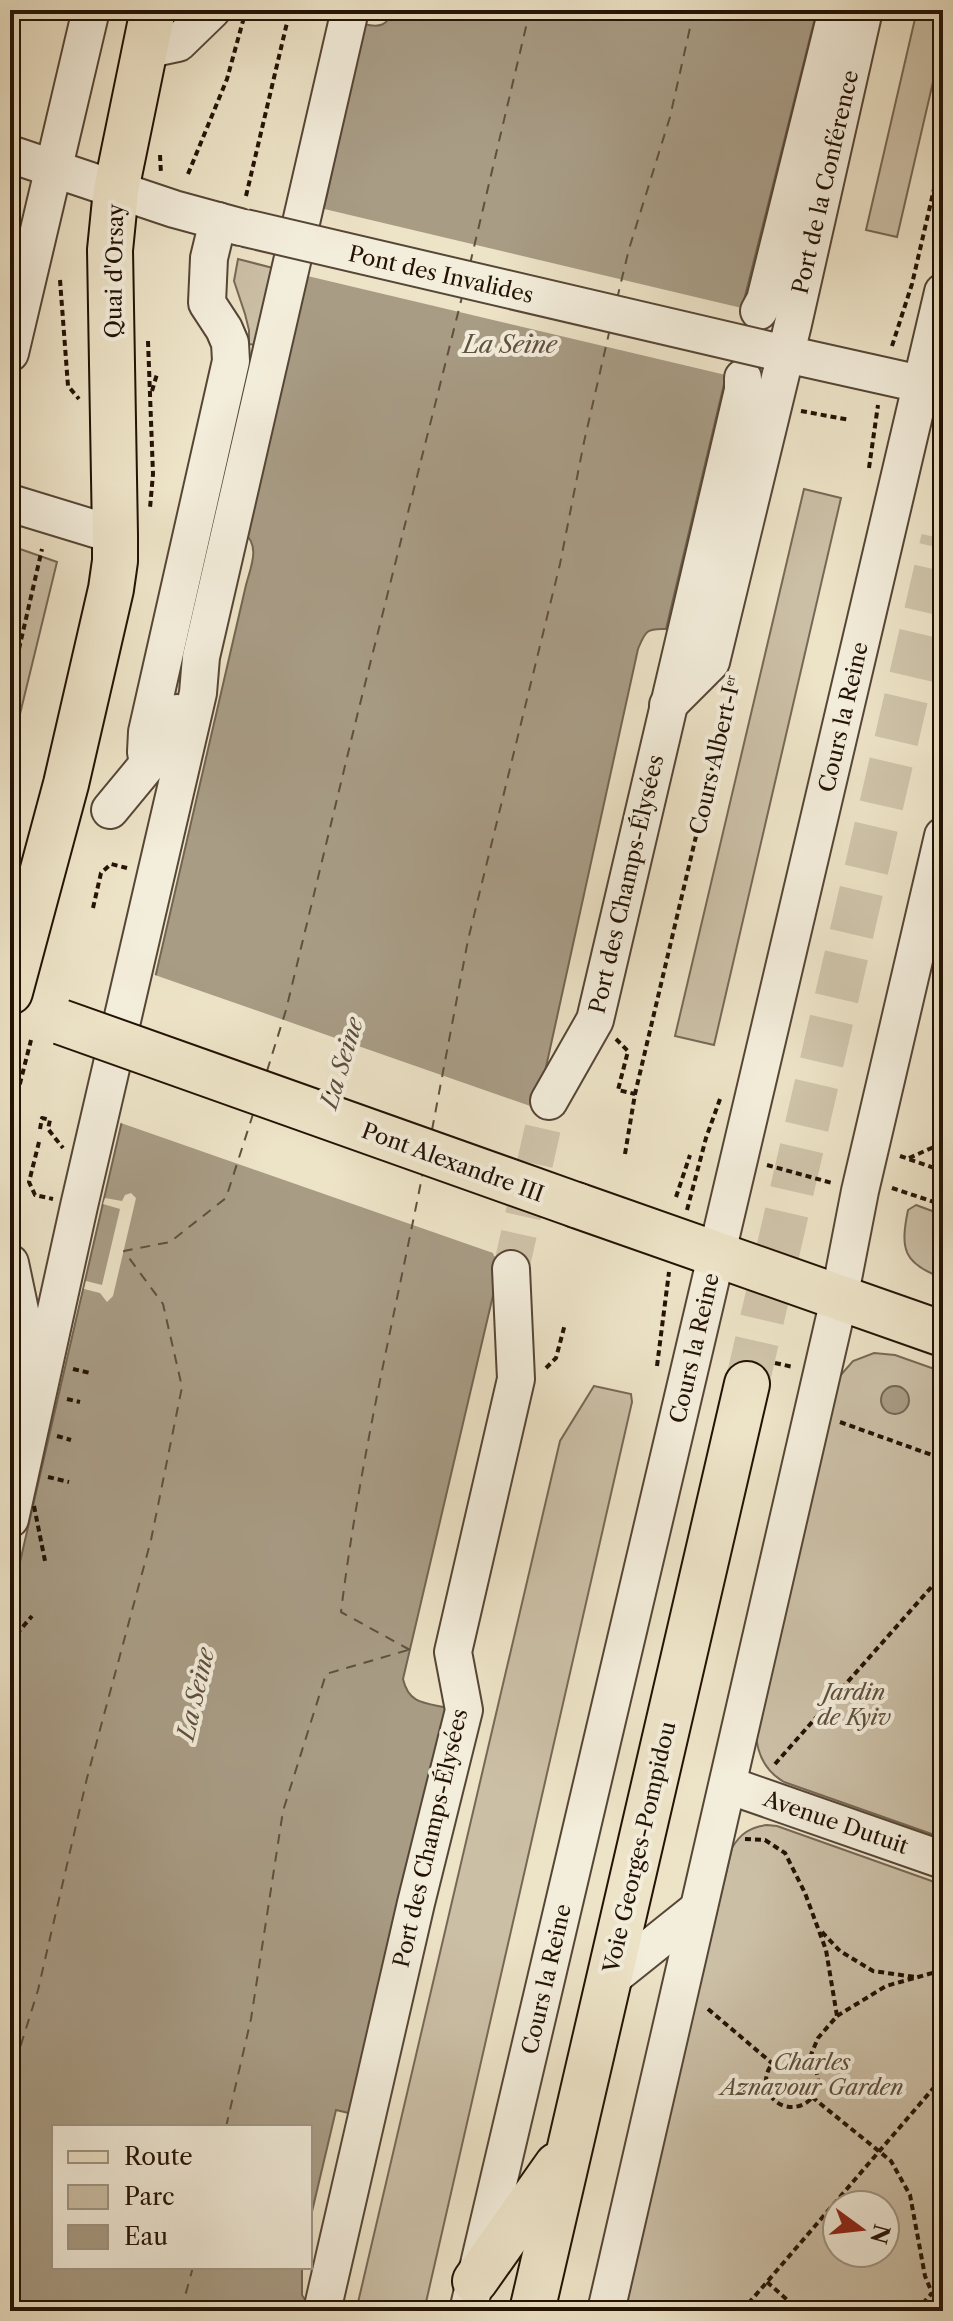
<svg xmlns="http://www.w3.org/2000/svg" width="953" height="2321" font-family="'Libre Caslon Text',serif">
<style>
.green{fill:#cbbfa6;stroke:#776856;stroke-width:2;fill-rule:evenodd}
.water{fill:#a89c85;stroke:#736552;stroke-width:2}
.pier{fill:#ede3c7}
.lines{fill:none;stroke-linecap:round;stroke-linejoin:round}
.ferry{stroke:#5f503f;stroke-width:2;stroke-dasharray:10 8;stroke-linecap:butt}
.minor-tunnel{stroke:#cfc4aa;stroke-width:36;stroke-dasharray:36 18;stroke-linecap:butt}
.major-tunnel{stroke:#cfc4aa;stroke-width:44;stroke-dasharray:44 22;stroke-linecap:butt}
.minor-casing{stroke:#564636;stroke-width:40}
.major-casing{stroke:#231205;stroke-width:48}
.path{stroke:#231205;stroke-width:4;stroke-dasharray:6 4;stroke-linecap:butt}
.minor{stroke:#f3eddb;stroke-width:36}
.major{stroke:#ede3c7;stroke-width:44}
.minor-bridge-casing{stroke:#564636;stroke-width:40;stroke-linecap:butt}
.major-bridge-casing{stroke:#231205;stroke-width:48;stroke-linecap:butt}
.path-bridge{stroke:#231205;stroke-width:4;stroke-dasharray:6 4;stroke-linecap:butt}
.minor-bridge{stroke:#f3eddb;stroke-width:36}
.major-bridge{stroke:#ede3c7;stroke-width:44}
.labels{text-anchor:middle;stroke-width:8;stroke-linejoin:round;paint-order:stroke}
.street-label{font-size:22px;fill:#231205;stroke:#f3eddb}
.park-label{font-size:22px;font-style:italic;fill:#5e4f3d;stroke:#f3eddb}
.water-label{font-size:24px;font-style:italic;fill:#5f503f;stroke:#f3eddb}
</style>
<rect width="100%" height="100%" fill="#ede3c7"/>
<filter id="stains"><feTurbulence type="fractalNoise" baseFrequency=".0025" numOctaves="4"/><feColorMatrix values="0 0 0 0 .2 0 0 0 0 .09 0 0 0 0 .02 0 0 0 .5 -.17"/></filter>
<radialGradient id="worn" r=".72"><stop offset=".6" stop-color="#630" stop-opacity="0"/><stop offset="1" stop-color="#630" stop-opacity=".3"/></radialGradient>
<!-- green -->
<g class="green">
<polygon points="917,10 943,10 943,39 897,237 866,230"/>
<polygon points="238,259 273,268 255,345 249,344 249,330 245,314 234,281"/>
<polygon points="804,489 841,498 714,1045 675,1036"/>
<polygon points="20,549 57,562 10,755 10,574"/>
<path d="M916 1205 943 1215V1235L942 1233 939 1255 943 1251V1278C903 1264 900 1249 908 1210Z"/>
<path d="M874 1353 895 1355 943 1372V1838L784 1782C765 1771 757 1755 756 1733L839 1377 853 1361Z"/>
<polygon points="594,1386 631,1394 632,1402 424,2311 356,2311 560,1441"/>
<path d="M767 1825 777 1826 943 1885V2311H622L732 1848C740 1834 750 1827 767 1825ZM837 2205H885V2253H837Z"/>
</g>
<!-- water -->
<g class="water">
<path d="M392 10H817L742 308 666 629C646 628 645 632 638 649L537 1108 403 1679C409 1705 426 1703 449 1708L353 2114 336 2110 310 2220V2127H54V2267H302V2295L312 2311H10V1605L246 585C251 566 261 545 243 532L327 195 364 24C379 28 388 26 392 10Z"/>
<circle cx="895" cy="1400" r="14"/>
</g>
<!-- pier -->
<g class="pier">
<polygon points="316,207 746,309 730,376 299,274"/>
<polygon points="152,974 536,1108 543,1099 506,1259 499,1255 498,1257 494,1256 493,1253 118,1122"/>
<polygon points="131,1193 136,1198 113,1296 107,1302 100,1293 84,1289 86,1281 102,1285 120,1209 103,1204 105,1198 122,1201 125,1195"/>
</g>
<g class="lines">
<!-- ferry -->
<g class="ferry">
<polyline points="470,264 530,10"/>
<polyline points="617,299 629,249 670,117 694,10"/>
<polyline points="267,1071 286,1010 358,712 462,297"/>
<polyline points="432,1130 468,940 560,564 584,442 609,333"/>
<path d="M410 1650 341 1612C359 1464 394 1318 423 1172"/>
<polyline points="10,2080 38,1990 87,1778 151,1540 182,1387 163,1304 124,1251 170,1242 226,1198 254,1111"/>
<polyline points="226,2127 251,2019 283,1811 326,1674 408,1650"/>
<polyline points="181,2311 193,2267"/>
</g>
<!-- minor-tunnel -->
<polyline class="minor-tunnel" points="511,1269 549,1101"/>
<!-- major-tunnel -->
<polyline class="major-tunnel" points="747,1384 943,539"/>
<!-- minor casing -->
<g class="minor-casing">
<g id="minor">
<polyline points="145,50 178,43 212,10"/>
<polyline points="10,154 174,209 240,227"/>
<polyline points="759,311 765,300 837,10"/>
<polyline points="768,350 943,389"/>
<polyline points="10,353 91,10"/>
<polyline points="10,503 115,535"/>
<polyline points="668,705 711,662 793,324 864,10"/>
<path d="M177 713C172 732 165 752 148 764L146 752 147 732 231 361 230 343 224 329 207 303 209 258 218 221"/>
<polyline points="110,810 148,764"/>
<polyline points="549,1101 595,1020 743,390 743,378"/>
<polyline points="10,1263 22,1320 20,1365 13,1396"/>
<polyline points="10,1519 79,1206 198,693 201,657 350,10"/>
<polyline points="728,1785 943,1860"/>
<polyline points="608,1981 698,1909"/>
<polyline points="322,2311 416,1903 464,1710 453,1652 516,1379 511,1269"/>
<polyline points="468,2311 943,292"/>
<polyline points="606,2311 839,1299 860,1191 943,836"/>
</g>
</g>
<!-- major casing -->
<g class="major-casing">
<g id="major">
<polyline points="10,992 66,784 111,589 115,561 115,535 110,250 116,190 153,10"/>
<polyline points="576,1205 943,1334"/>
<polyline points="475,2281 557,2165"/>
<polyline points="532,2311 747,1384"/>
</g>
</g>
<!-- path -->
<g class="path">
<polyline points="160,155 161,174"/>
<polyline points="188,174 227,79 246,10"/>
<polyline points="246,196 290,10"/>
<polyline points="60,280 68,386 79,399"/>
<polyline points="148,341 153,474 150,508"/>
<polyline points="892,346 912,284 943,150"/>
<polyline points="152,391 157,374"/>
<polyline points="801,411 850,420"/>
<polyline points="869,468 878,405"/>
<polyline points="10,688 42,549"/>
<polyline points="93,908 101,873 111,864 127,868"/>
<polyline points="616,1039 628,1051 618,1090 635,1094"/>
<polyline points="10,1123 31,1040"/>
<polyline points="40,1129 42,1118 50,1120 48,1129 63,1148"/>
<polyline points="39,1142 29,1182 35,1195 53,1199"/>
<polyline points="625,1154 635,1094 732,684"/>
<polyline points="900,1156 943,1171"/>
<polyline points="909,1158 943,1143"/>
<polyline points="767,1165 832,1183"/>
<polyline points="892,1188 943,1205"/>
<polyline points="676,1197 690,1155"/>
<polyline points="687,1210 706,1138 720,1099"/>
<polyline points="775,1363 793,1367"/>
<polyline points="657,1366 669,1272"/>
<polyline points="546,1368 556,1358 565,1324"/>
<polyline points="73,1369 90,1373"/>
<polyline points="67,1399 80,1402"/>
<polyline points="840,1422 943,1459"/>
<polyline points="57,1436 71,1440"/>
<polyline points="48,1477 69,1482"/>
<polyline points="10,1642 32,1616"/>
<polyline points="775,1764 943,1574"/>
<polyline points="745,1839 765,1840 785,1853 805,1893 826,1950 837,2016 818,2038 808,2062"/>
<polyline points="822,1932 840,1951 873,1971 915,1977"/>
<polyline points="708,2009 773,2064"/>
<polyline points="837,2016 886,1986 943,1970"/>
<circle cx="792" cy="2081" r="26"/>
<polyline points="812,2097 891,2161 910,2195 925,2276 932,2293"/>
<polyline points="767,2282 800,2311"/>
<polyline points="932,2293 943,2296"/>
<polyline points="742,2311 943,2077"/>
<polyline points="916,2311 932,2293"/>
</g>
<!-- minor -->
<use href="#minor" class="minor"/>
<!-- major -->
<use href="#major" class="major"/>
<!-- minor-bridge casing -->
<g class="minor-bridge-casing">
<polyline id="minor-bridge" points="245,228 768,350"/>
</g>
<!-- major-bridge casing -->
<g class="major-bridge-casing">
<polyline id="major-bridge" points="61,1022 576,1205"/>
</g>
<!-- path-bridge -->
<polyline class="path-bridge" points="34,1506 45,1561"/>
<!-- minor-bridge -->
<use href="#minor-bridge" class="minor-bridge"/>
<!-- major-bridge -->
<use href="#major-bridge" class="major-bridge"/>
</g>
<g class="labels">
<!-- street labels -->
<g class="street-label">
<text transform="translate(825 182) rotate(-77)" y="8">Port de la Conférence</text>
<text transform="translate(114 271) rotate(-89)" y="8">Quai d'Orsay</text>
<text transform="translate(441 274) rotate(13)" y="8">Pont des Invalides</text>
<text transform="translate(843 717) rotate(-77)" y="8">Cours la Reine</text>
<text transform="translate(715 755) rotate(-77)" y="8">Cours Albert-Iᵉʳ</text>
<text transform="translate(626 884) rotate(-77)" y="8">Port des Champs-Élysées</text>
<text transform="translate(453 1162) rotate(20)" y="8">Pont Alexandre III</text>
<text transform="translate(694 1348) rotate(-77)" y="8">Cours la Reine</text>
<text transform="translate(836 1822) rotate(19)" y="8">Avenue Dutuit</text>
<text transform="translate(430 1838) rotate(-77)" y="8">Port des Champs-Élysées</text>
<text transform="translate(639 1847) rotate(-77)" y="8">Voie Georges-Pompidou</text>
<text transform="translate(546 1979) rotate(-77)" y="8">Cours la Reine</text>
</g>
<!-- park labels -->
<g class="park-label">
<text x="854" y="1700">Jardin<tspan x="854" dy="25">de Kyiv</tspan></text>
<text x="812" y="2070">Charles<tspan x="812" dy="25">Aznavour Garden</tspan></text>
</g>
<!-- water labels -->
<g class="water-label">
<text x="510" y="353">La Seine</text>
<text transform="translate(342 1063) rotate(-73)" y="8">La Seine</text>
<text transform="translate(196 1694) rotate(-77)" y="8">La Seine</text>
</g>
</g>
<!-- margin -->
<rect width="953" height="2321" fill="none" stroke="#ede3c7" stroke-width="40"/>
<rect x="12" y="12" width="929" height="2297" fill="none" stroke="#231205" stroke-width="4"/>
<rect x="20" y="20" width="913" height="2281" fill="none" stroke="#231205" stroke-width="2"/>
<!-- legend -->
<rect x="52" y="2125" width="260" height="144" fill="#f3eddb" stroke="#a09585" stroke-width="2"/>
<rect x="68" y="2151" width="40" height="12" fill="#ede3c7" stroke="#a09585" stroke-width="2"/>
<text x="124" y="2165" font-size="24" fill="#231205">Route</text>
<rect x="68" y="2185" width="40" height="24" fill="#cbbfa6" stroke="#a09585" stroke-width="2"/>
<text x="124" y="2205" font-size="24" fill="#231205">Parc</text>
<rect x="68" y="2225" width="40" height="24" fill="#a89c85" stroke="#a09585" stroke-width="2"/>
<text x="124" y="2245" font-size="24" fill="#231205">Eau</text>
<!-- north arrow -->
<g transform="translate(861 2229) rotate(105)"><circle r="38" fill="#f3eddb" stroke="#a09585" stroke-width="2"/>
<path d="M0-6L14 30L0 20L-14 30Z" fill="#8f2418"/>
<text y="-12" font-size="22" font-weight="bold" text-anchor="middle" fill="#231205">N</text>
</g>
<rect width="100%" height="100%" filter="url(#stains)"/>
<rect width="100%" height="100%" fill="url(#worn)"/>
</svg>
